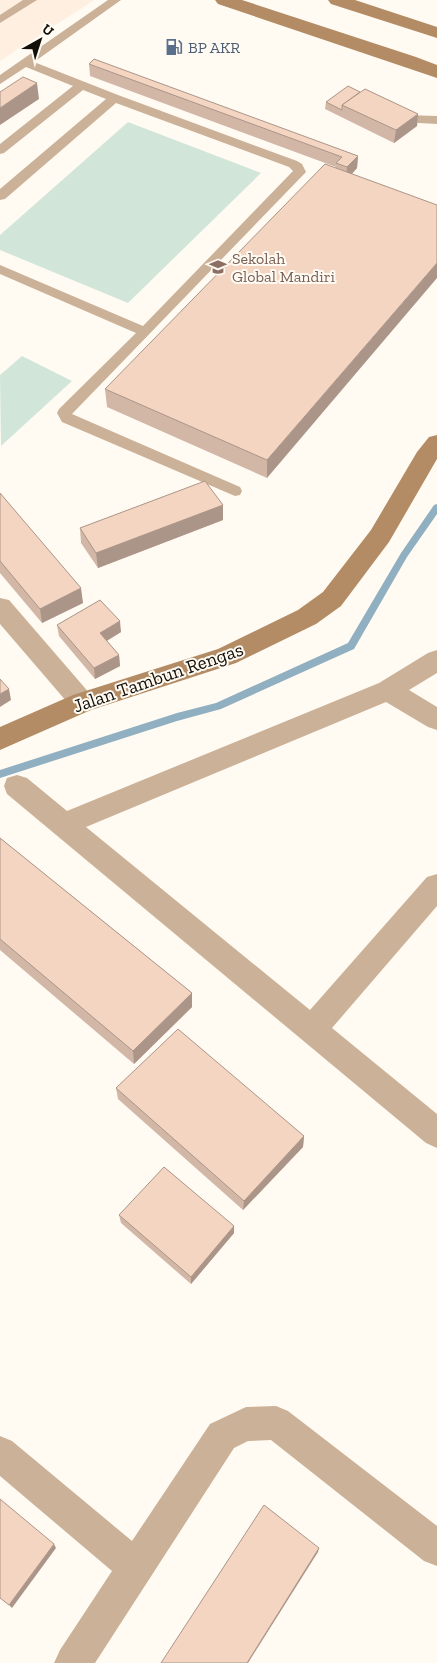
<svg xmlns="http://www.w3.org/2000/svg" width="437" height="1663" font-family="'Zilla Slab',serif">
<style>
.commercial{fill:#feefe1}
.green{fill:#d1e6d9}
.lines{fill:none;stroke-linecap:round;stroke-linejoin:round}
.stream{fill:#90afc1;fill-rule:evenodd}
.lane{fill:#cbb198;fill-rule:evenodd}
.street{fill:#cbb198;fill-rule:evenodd}
.secondary{fill:#b38c66;fill-rule:evenodd}
.wall{fill:#d2b7a7}
.shaded-wall{fill:#ab9588}
.building{fill:#f4d5c2;stroke:#ab9588}
.labels{text-anchor:middle;stroke-width:4;stroke-linejoin:round;paint-order:stroke}
.far-service-label{font-size:16px;fill:#4e5e75;stroke:#fffbf3;text-anchor:start}
.far-education-label{font-size:16px;fill:#785e54;stroke:#fffbf3;text-anchor:start}
.street-label{font-size:19px;fill:#131009;stroke:#fffbf3}
</style>
<rect width="100%" height="100%" fill="#fffbf3"/>
<!-- commercial -->
<polygon class="commercial" points="0,0 94,0 0,61"/>
<!-- green -->
<g class="green">
<polygon points="128,122 261,173 128,303 0,250 0,235"/>
<polygon points="22,356 72,381 1,446 0,375"/>
</g>
<g class="lines">
<!-- stream -->
<polygon class="stream" points="437,504 437,514 407,557 354,649 221,709 177,721 0,778 0,770 177,713 216,703 348,643 401,553 434,505"/>
<!-- lane -->
<g class="lane">
<polygon points="23,0 37,0 0,23 0,15"/>
<polygon points="108,0 121,0 34,62 118,95 297,161 302,164 306,172 72,414 240,487 242,491 240,495 235,496 62,422 57,413 59,409 136,333 0,274 0,265 143,326 293,171 289,167 116,103 5,199 0,200 0,189 106,99 83,90 4,153 0,154 0,144 73,86 26,67 0,84 0,75"/>
<polygon points="406,115 437,116 437,124 402,122 400,119"/>
</g>
<!-- street -->
<g class="street">
<polygon points="0,598 9,600 91,695 95,702 91,709 82,712 73,709 0,624"/>
<polygon points="437,650 437,673 409,690 437,707 437,730 428,727 386,702 86,827 310,1010 427,877 437,874 437,906 332,1028 437,1114 437,1148 426,1143 7,794 4,786 7,778 17,775 27,778 67,811 379,683 428,653"/>
<polygon points="276,1406 288,1411 437,1526 437,1566 424,1561 271,1440 248,1441 234,1448 95,1663 54,1663 60,1650 112,1571 0,1476 0,1436 12,1441 132,1541 210,1424 246,1407"/>
</g>
<!-- secondary -->
<g class="secondary">
<polygon points="215,0 242,0 416,57 437,65 437,78 218,4"/>
<polygon points="328,0 355,0 437,27 437,38 331,4"/>
<polygon points="437,435 437,459 389,542 341,606 316,624 236,663 91,710 0,750 0,727 73,695 218,649 298,610 323,592 371,530 417,452 429,437"/>
</g>
</g>
<!-- wall -->
<g class="wall">
<polygon points="89,64 358,156 357,168 352,174 267,478 107,407 105,389 336,167 90,76"/>
<polygon points="360,92 418,114 417,126 394,143 325,109 326,102"/>
<polygon points="0,493 83,603 42,623 0,573"/>
<polygon points="223,505 223,520 98,568 81,543 80,528"/>
<polygon points="57,625 121,632 107,641 119,655 120,666 95,679 59,636"/>
<polygon points="0,838 192,993 192,1007 134,1064 0,950"/>
<polygon points="116,1088 304,1136 303,1147 243,1210 118,1099"/>
<polygon points="119,1215 234,1233 191,1284 121,1223"/>
</g>
<!-- shaded-wall -->
<g class="shaded-wall">
<polygon points="37,83 39,99 0,125 0,108"/>
<polygon points="418,114 417,126 394,143 396,130"/>
<polygon points="358,156 357,168 346,180 347,167"/>
<polygon points="437,263 437,278 267,478 267,460"/>
<polygon points="223,505 223,520 98,568 96,553"/>
<polygon points="81,588 83,603 42,623 40,609"/>
<polygon points="120,621 121,632 101,644 100,633"/>
<polygon points="119,655 120,666 95,679 94,668"/>
<polygon points="9,689 11,700 0,707 0,694"/>
<polygon points="192,993 192,1007 134,1064 133,1051"/>
<polygon points="304,1136 303,1147 243,1210 244,1201"/>
<polygon points="234,1226 234,1233 191,1284 191,1277"/>
<polygon points="54,1544 56,1548 12,1608 9,1605"/>
<polygon points="319,1548 318,1552 248,1663 247,1663"/>
</g>
<!-- building -->
<g class="building">
<polygon points="94,59 358,156 347,167 336,163 342,157 89,64"/>
<polygon points="23,77 37,83 0,108 0,92"/>
<polygon points="348,86 360,92 342,105 342,110 326,102"/>
<polygon points="365,89 418,114 396,130 342,105"/>
<polygon points="325,164 437,205 437,263 267,460 105,389"/>
<polygon points="205,481 223,505 96,553 80,528"/>
<polygon points="0,493 81,588 40,609 0,561"/>
<polygon points="100,600 120,621 100,633 119,655 94,668 57,625"/>
<polygon points="0,679 9,689 0,694"/>
<polygon points="0,838 192,993 133,1051 0,939"/>
<polygon points="178,1029 304,1136 244,1201 116,1088"/>
<polygon points="164,1167 234,1226 191,1277 119,1215"/>
<polygon points="0,1499 54,1544 9,1605 0,1598"/>
<polygon points="264,1505 319,1548 247,1663 161,1663"/>
</g>
<!-- icons -->
<defs>
<g id="fuel-bare" transform="scale(1.35)"><path d="M-5.5-6h7V0h2V4h1.3V-2.5L3-4.5l.8-.8L6-3V5H2.5V1h-1V6h-7ZM-4.2-4.7v3.2H.2V-4.7Z" fill="#5c6f8a" stroke="#fffbf3" stroke-width="2.5" paint-order="stroke"/></g>
<g id="school-bare" transform="scale(1.35)"><path d="M0-5L7-2L0 1L-7-2ZM-4 1L0 2.5L4 1V4Q0 6-4 4Z" fill="#8d6e63" stroke="#fffbf3" stroke-width="2.5" paint-order="stroke"/></g>
</defs>
<g fill-rule="evenodd">
<use href="#fuel-bare" x="174" y="47"/>
<use href="#school-bare" x="218" y="267"/>
</g>
<g class="labels">
<!-- far-service labels -->
<g class="far-service-label">
<text x="188" y="53">BP AKR</text>
</g>
<!-- far-education labels -->
<g class="far-education-label">
<text x="232" y="264">Sekolah<tspan x="232" dy="18">Global Mandiri</tspan></text>
</g>
<!-- street labels -->
<g class="street-label">
<text transform="translate(158 677) rotate(-19)" y="7">Jalan Tambun Rengas</text>
</g>
</g>
<!-- north arrow -->
<g transform="translate(40 40) rotate(39)" stroke="#fffbf3" stroke-width="4" paint-order="stroke">
<path d="M0-4L9 19L0 12L-9 19Z" fill="#131009"/>
<text y="-8" font-size="14" font-weight="bold" text-anchor="middle" fill="#131009">U</text>
</g>
</svg>
